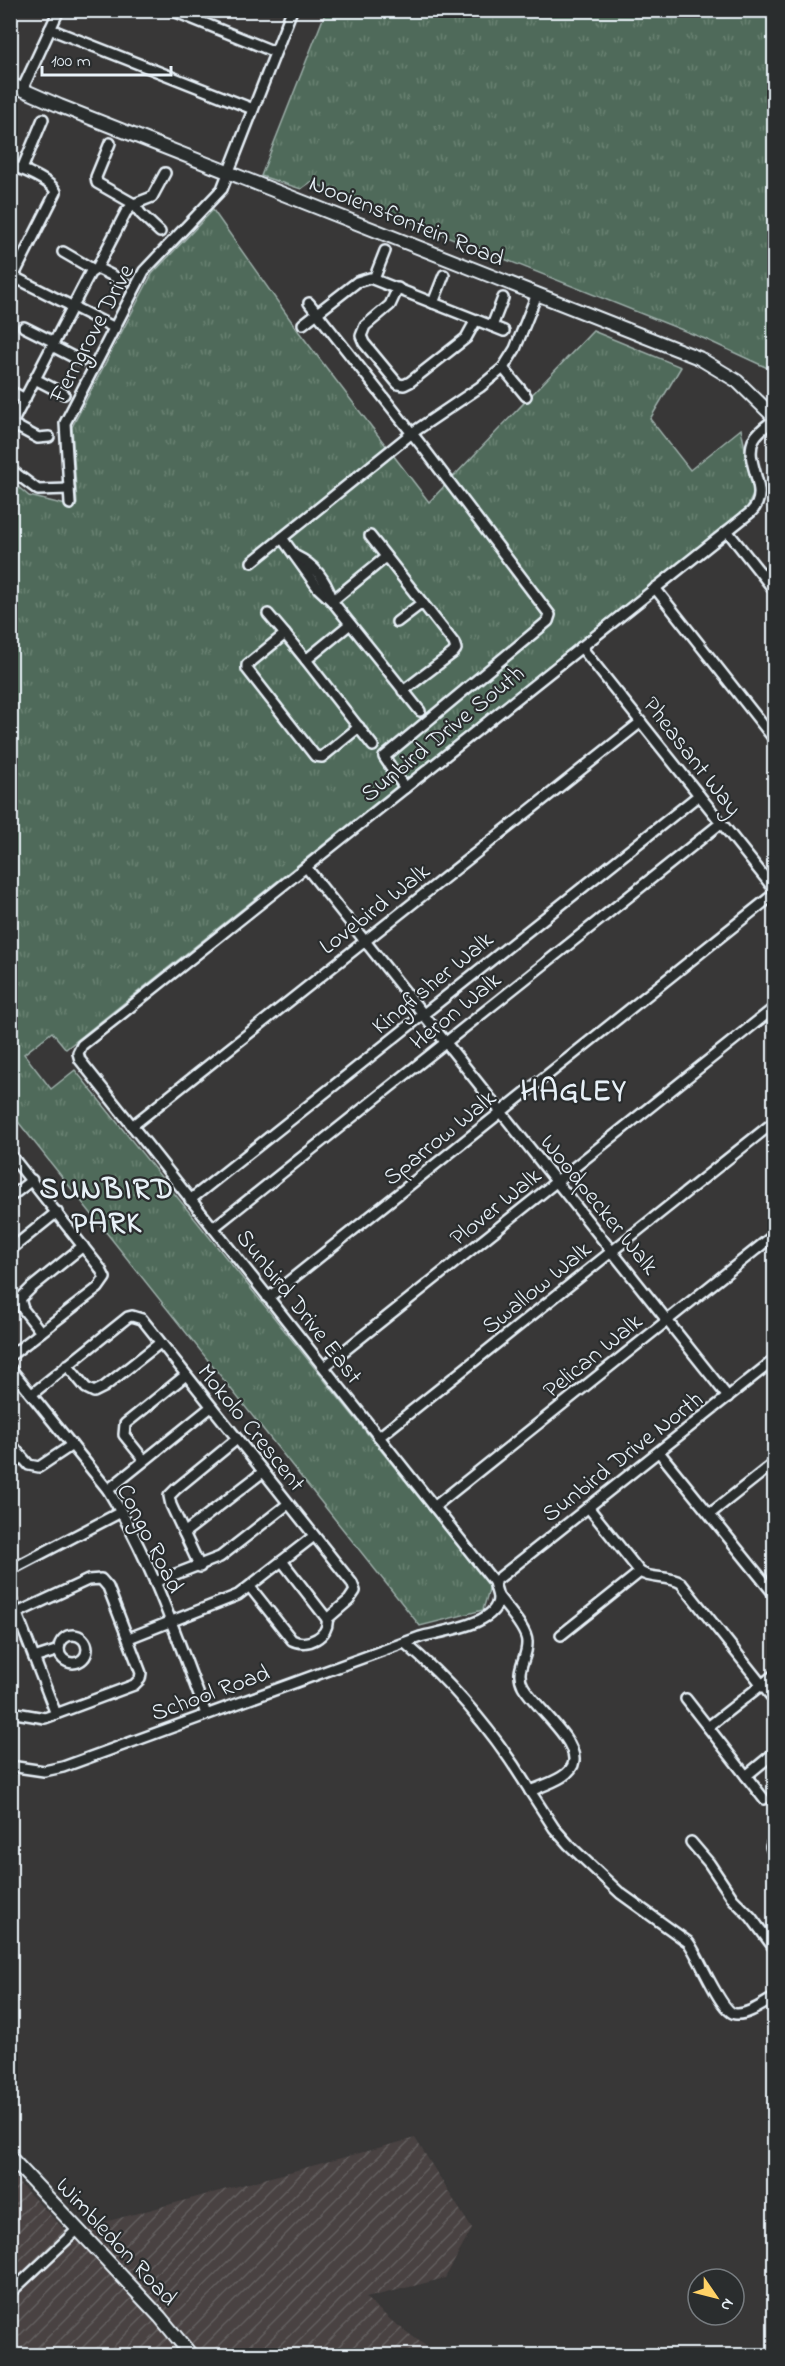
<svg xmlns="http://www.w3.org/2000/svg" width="785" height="2366" font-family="'Indie Flower',sans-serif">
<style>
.industrial{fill:url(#industrial-furrows)}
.grass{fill:url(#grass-tufts);stroke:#9caea9;stroke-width:1.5}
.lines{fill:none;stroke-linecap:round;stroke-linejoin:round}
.street-casing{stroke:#e8f1f8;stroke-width:14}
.secondary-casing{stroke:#e8f1f8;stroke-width:16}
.street{stroke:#2a2d2e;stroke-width:9}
.secondary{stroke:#2a2d2e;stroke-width:12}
.labels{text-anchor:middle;stroke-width:4.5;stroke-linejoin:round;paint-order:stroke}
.street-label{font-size:24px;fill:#e8f1f8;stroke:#2a2d2e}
.district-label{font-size:30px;font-weight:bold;letter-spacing:1.5px;fill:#e8f1f8;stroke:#2a2d2e}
</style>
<defs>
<pattern id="industrial-furrows" width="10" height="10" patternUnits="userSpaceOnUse" patternTransform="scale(1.5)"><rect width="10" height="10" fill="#494242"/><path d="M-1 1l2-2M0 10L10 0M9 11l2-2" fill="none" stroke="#635e5e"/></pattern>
<pattern id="grass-tufts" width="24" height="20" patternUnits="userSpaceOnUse" patternTransform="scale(1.5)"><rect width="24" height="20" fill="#506b5a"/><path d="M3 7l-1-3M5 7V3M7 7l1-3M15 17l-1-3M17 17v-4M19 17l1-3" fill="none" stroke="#698172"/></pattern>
</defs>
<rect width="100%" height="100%" fill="#383737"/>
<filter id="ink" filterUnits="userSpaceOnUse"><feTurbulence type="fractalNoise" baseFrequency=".0167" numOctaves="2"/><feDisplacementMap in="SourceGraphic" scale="12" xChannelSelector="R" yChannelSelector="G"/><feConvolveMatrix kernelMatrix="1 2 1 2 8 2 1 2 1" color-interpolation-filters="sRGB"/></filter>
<g filter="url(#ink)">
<!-- industrial -->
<polygon class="industrial" points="415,2138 472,2229 445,2278 366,2298 393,2322 438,2355 11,2355 10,2174 72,2237 101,2223"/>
<!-- grass -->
<g class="grass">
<polygon points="326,11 774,11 774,371 705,339 311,182 301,189 261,176"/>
<polygon points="213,210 299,332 429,502 593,331 681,367 650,419 690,470 741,429 754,493 746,509 66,1049 52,1032 24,1054 51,1089 75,1070 490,1586 483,1610 420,1626 11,1113 10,480 29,496 66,505 77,504 72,427 152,274"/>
</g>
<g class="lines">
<!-- street casing -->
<g class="street-casing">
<g id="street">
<polyline points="171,10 275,52"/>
<polyline points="50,29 253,109"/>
<polyline points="22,90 59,10"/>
<polyline points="110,143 96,177 97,183 134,204 141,214 160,232"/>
<path d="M10 167C21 167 52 182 56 192L10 283"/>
<polyline points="22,169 43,119"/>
<polyline points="63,252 94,270"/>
<polyline points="97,268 123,281"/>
<polyline points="10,275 115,328"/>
<polyline points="374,279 385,251"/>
<polyline points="398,288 390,305 365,326 361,336 364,343 398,384 404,385 410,382 466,338 476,320"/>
<polyline points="309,303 425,450 550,615 548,621 384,757 405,788"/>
<polyline points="433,303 444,275"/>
<polyline points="303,324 357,282 370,278 504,331"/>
<polyline points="492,326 503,298"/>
<polyline points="24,327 54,342"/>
<polyline points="52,346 81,361"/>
<polyline points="503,368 526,396"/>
<polyline points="35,379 64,394"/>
<polyline points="10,391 25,399"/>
<polyline points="12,424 38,438 49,437"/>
<polyline points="10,427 90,273 97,268 126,212 134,204 152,197 165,173"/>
<polyline points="10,469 38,490 69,489"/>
<polyline points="70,504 65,423 144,271 222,189 292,10"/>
<polyline points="728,532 774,590"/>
<polyline points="370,536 454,643 456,649 453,653 403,691"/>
<polyline points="282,538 318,588 332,601"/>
<path d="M296 556C315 565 325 579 332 599"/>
<polyline points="386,557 332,601 420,711"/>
<polyline points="252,562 412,433 480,387 503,368 515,349 537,294"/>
<polyline points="655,588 774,739"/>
<polyline points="268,614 285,634"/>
<polyline points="397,622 422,603"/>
<polyline points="350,624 306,660 285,634 247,665 247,669 315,756 322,757 359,727"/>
<polyline points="581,647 774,889"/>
<polyline points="306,660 373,746"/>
<polyline points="306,867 728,1397"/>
<polyline points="132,1126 641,722"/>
<polyline points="10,1154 100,1268 105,1278 98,1288 10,1356"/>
<polyline points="10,1197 32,1180"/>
<polyline points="190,1200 699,795"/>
<polyline points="213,1228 721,823"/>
<polyline points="10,1250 57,1212"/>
<polyline points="268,1298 774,894"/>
<polyline points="41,1332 23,1309 20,1299 31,1288 83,1246"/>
<polyline points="67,1365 86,1388 94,1392 104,1387 160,1343"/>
<polyline points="324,1367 774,1008"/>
<path d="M10 1368 108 1490C151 1559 177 1638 206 1714"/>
<path d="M32 1394 128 1317 132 1316 142 1319 352 1583 355 1591 349 1600 327 1619C330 1636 307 1648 292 1640L250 1587"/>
<polyline points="379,1437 774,1122"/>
<polyline points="10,1442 21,1456 10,1466"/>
<polyline points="659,1452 774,1594"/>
<polyline points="21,1456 29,1465 39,1467 72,1445"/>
<polyline points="144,1460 124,1435 125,1424 186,1375"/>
<polyline points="108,1490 211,1407"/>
<polyline points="434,1507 774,1235"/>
<path d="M588 1507 640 1572C652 1580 668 1575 681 1583L774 1700"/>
<polyline points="711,1513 774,1463"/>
<polyline points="184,1533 263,1472"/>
<polyline points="282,1561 327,1619"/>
<polyline points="200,1567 171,1505 169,1496 176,1489 237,1439"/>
<polyline points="10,1570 121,1512"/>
<polyline points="155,1582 220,1557 288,1504"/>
<polyline points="494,1582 774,1360"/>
<polyline points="10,1596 56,1714"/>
<polyline points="561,1635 640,1572"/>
<circle cx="73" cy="1649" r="14"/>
<polyline points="129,1638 238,1595 314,1536"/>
<path d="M405 1643C454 1685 497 1736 530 1791 543 1785 572 1778 574 1761 576 1738 534 1706 523 1686 514 1669 528 1659 527 1642 527 1629 506 1607 498 1596"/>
<polyline points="34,1658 59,1650"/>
<polyline points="686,1699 764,1799"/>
<polyline points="10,1712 45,1718 134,1685 140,1679 141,1673 108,1587 101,1579 88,1580 17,1613"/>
<polyline points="708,1727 774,1675"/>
<path d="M10 1766 44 1771 63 1767 420 1637C441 1631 499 1625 498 1597 497 1592 495 1587 494 1582L80 1060 78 1053 82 1045 124 1012 751 512C773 491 742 463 754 439 758 431 767 425 774 420"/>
<polyline points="746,1776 774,1753"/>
<path d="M530 1791 554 1828 569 1845 620 1893 688 1942C699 1955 721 2014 736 2014 749 2015 764 2003 774 1998"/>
<polyline points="774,1837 771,1847 774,1854"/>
<polyline points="691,1842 709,1863 733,1899 751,1917 774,1948"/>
<polyline points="10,2293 78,2229"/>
</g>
</g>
<!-- secondary casing -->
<g class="secondary-casing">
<g id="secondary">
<polyline points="10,84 60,106 699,358 737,381 774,417"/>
<polyline points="10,2157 160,2317 192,2356"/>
</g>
</g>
<!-- street -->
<use href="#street" class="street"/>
<!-- secondary -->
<use href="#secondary" class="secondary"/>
</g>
</g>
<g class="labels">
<!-- street labels -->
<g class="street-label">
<text transform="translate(407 220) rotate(22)" y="8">Nooiensfontein Road</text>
<text transform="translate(91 333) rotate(-62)" y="8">Ferngrove Drive</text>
<text transform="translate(442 733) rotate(-39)" y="8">Sunbird Drive South</text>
<text transform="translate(693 756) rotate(52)" y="8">Pheasant Way</text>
<text transform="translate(374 908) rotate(-38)" y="8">Lovebird Walk</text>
<text transform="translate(432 982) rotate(-39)" y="8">Kingfisher Walk</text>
<text transform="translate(455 1010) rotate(-39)" y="8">Heron Walk</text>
<text transform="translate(439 1137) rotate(-39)" y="8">Sparrow Walk</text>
<text transform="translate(600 1204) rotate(51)" y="8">Woodpecker Walk</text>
<text transform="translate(495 1206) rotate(-39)" y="8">Plover Walk</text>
<text transform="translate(536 1287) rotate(-39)" y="8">Swallow Walk</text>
<text transform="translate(300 1306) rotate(52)" y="8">Sunbird Drive East</text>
<text transform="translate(592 1355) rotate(-39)" y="8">Pelican Walk</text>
<text transform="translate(252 1427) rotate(51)" y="8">Mokolo Crescent</text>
<text transform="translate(622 1456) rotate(-38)" y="8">Sunbird Drive North</text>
<text transform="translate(151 1538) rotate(63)" y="8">Congo Road</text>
<text transform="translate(210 1692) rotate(-20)" y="8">School Road</text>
<text transform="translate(117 2241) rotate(47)" y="8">Wimbledon Road</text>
</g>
<!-- district labels -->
<g class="district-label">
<text x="574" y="1100">HAGLEY</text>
<text x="107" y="1198">SUNBIRD<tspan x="107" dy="34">PARK</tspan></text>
</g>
</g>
<!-- margin -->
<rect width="785" height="2366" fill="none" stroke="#2a2d2e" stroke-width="36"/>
<rect x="18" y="18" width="749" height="2330" fill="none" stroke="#e8f1f8" stroke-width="2" filter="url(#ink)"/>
<!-- north arrow -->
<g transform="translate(716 2297) rotate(125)"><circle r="28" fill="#2a2d2e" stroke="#767b7f" stroke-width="1.5"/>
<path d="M0-4.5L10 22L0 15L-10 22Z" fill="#ffd166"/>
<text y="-9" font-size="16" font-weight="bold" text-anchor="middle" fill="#e8f1f8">N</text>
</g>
<!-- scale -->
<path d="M42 66v9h129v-9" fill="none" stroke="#e8f1f8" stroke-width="3"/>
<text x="51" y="66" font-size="18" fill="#e8f1f8" stroke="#2a2d2e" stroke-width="4.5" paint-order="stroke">100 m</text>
</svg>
